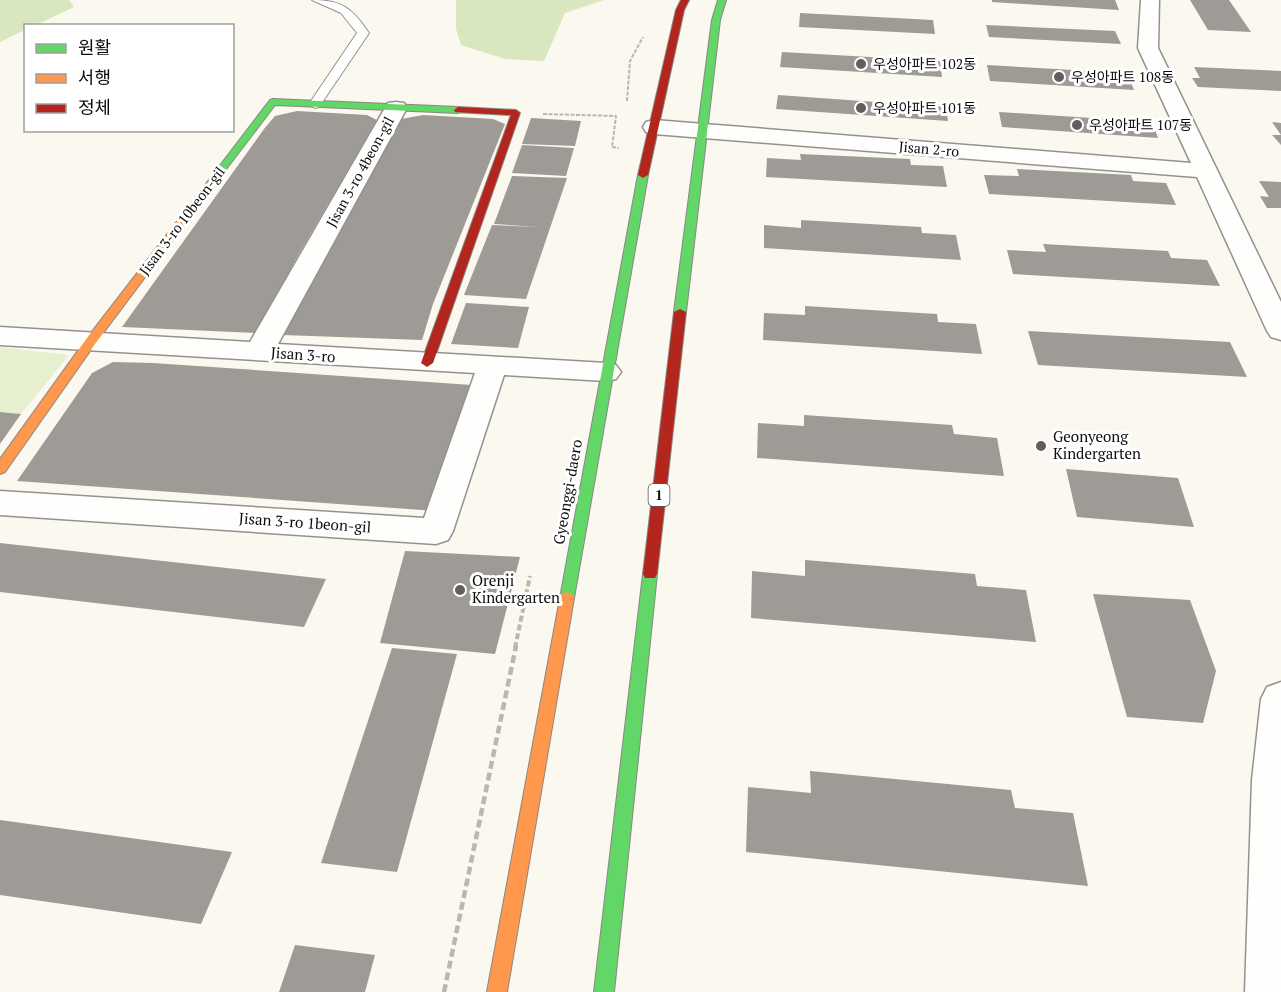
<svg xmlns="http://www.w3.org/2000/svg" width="1281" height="992" font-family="'PT Serif','Noto Sans KR',serif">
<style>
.green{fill:#e6f0d0}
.forest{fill:#d8e7be}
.building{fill:#9e9a96}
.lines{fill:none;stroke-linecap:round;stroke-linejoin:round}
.lane-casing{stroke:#94928f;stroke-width:2}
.street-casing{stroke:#94928f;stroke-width:3}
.fast-casing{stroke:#8a8985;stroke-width:2}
.slow-casing{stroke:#8a8985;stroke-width:2}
.jam-casing{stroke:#8a8985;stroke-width:2}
.path-far2{stroke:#b7b7b5;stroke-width:2;stroke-dasharray:4 1.5;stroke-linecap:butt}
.path-far1{stroke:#b7b7b5;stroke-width:4;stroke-dasharray:6 3;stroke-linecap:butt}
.path{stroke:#b7b7b5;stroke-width:4.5;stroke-dasharray:8 4;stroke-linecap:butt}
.lane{fill:#fefefd;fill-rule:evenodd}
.street{fill:#fefefd;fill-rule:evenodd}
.fast{fill:#63d668;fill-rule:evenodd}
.slow{fill:#ff974d;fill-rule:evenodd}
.jam{fill:#b3261e;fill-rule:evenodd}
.poi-dot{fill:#605f5c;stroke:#fff;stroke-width:2}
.labels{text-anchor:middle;stroke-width:6;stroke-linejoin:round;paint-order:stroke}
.far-poi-label{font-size:14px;fill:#0c0c0c;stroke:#fff;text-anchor:start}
.far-street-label{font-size:14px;fill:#0c0c0c;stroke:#fff}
.shield{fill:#fff;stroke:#555;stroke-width:1.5}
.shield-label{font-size:14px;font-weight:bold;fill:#0c0c0c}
.street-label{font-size:15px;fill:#0c0c0c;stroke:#fff}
.poi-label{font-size:15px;fill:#0c0c0c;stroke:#fff;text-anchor:start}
</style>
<rect width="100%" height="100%" fill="#fbf8f0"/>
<!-- green -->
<polygon class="green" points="0,347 69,355 21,414 0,412"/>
<!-- forest -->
<g class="forest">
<polygon points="0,0 69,0 74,7 36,25 26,26 25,30 0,42"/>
<polygon points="456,0 604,0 565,13 544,61 505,59 461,45 456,29"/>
</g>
<!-- building -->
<g class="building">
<polygon points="992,0 1115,0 1119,10 992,2"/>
<polygon points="1190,0 1229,0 1251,32 1208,30"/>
<polygon points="800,13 933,20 935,34 799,27"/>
<polygon points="986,25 1115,31 1121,44 989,37"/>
<polygon points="782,52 940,61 942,77 780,67"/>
<polygon points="987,65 1127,73 1134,90 990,81"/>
<polygon points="1194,67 1281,71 1281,91 1198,87 1192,78 1200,78"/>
<polygon points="778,95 946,107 948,121 776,109"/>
<polygon points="297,111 367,115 377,120 296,259 257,333 122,327 264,129 275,116"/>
<polygon points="999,112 1152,122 1158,138 1002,127"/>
<polygon points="423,115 493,119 505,124 433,304 422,340 283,335 391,134 401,119"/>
<polygon points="531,118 581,121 575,146 522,144"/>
<polygon points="1272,122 1281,123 1281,145 1272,135 1281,135"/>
<polygon points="522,145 574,148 566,176 512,173"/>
<polygon points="800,154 910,159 911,165 943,166 947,187 766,177 767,158 801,160"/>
<polygon points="1017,169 1131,175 1133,181 1166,183 1176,205 989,194 984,175 1019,176"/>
<polygon points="512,176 567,178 526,299 464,295 492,225 539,227 494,224"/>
<polygon points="1259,181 1281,182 1281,208 1267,208 1260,196 1269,197"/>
<polygon points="801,220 921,227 922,233 956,235 961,260 764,248 764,225 801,228"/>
<polygon points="1043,244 1168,251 1171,258 1207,260 1220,286 1013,274 1007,250 1046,252"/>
<polygon points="466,303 529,307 518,348 451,344"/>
<polygon points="805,306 937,314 938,322 976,324 982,354 763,340 764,313 805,315"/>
<polygon points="1028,331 1230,342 1247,377 1038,365"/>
<polygon points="113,362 153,363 472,385 436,511 17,481 92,373"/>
<polygon points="0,412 21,414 0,444"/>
<polygon points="804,415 952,425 954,434 997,438 1004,476 757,458 758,423 804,426"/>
<polygon points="1066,469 1178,478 1194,527 1077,517"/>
<polygon points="0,543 326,579 304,627 0,592"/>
<polygon points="405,551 520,557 495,654 380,643"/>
<polygon points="805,560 975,574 977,586 1026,590 1036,642 751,618 752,571 805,576"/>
<polygon points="1093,594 1190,600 1216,671 1203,723 1127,717"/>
<polygon points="392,648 457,654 397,872 321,863"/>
<polygon points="810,771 1011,790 1015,808 1073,813 1088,886 746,852 748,787 811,793"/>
<polygon points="0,820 232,852 201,924 0,895"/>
<polygon points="295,945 375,955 365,992 279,992"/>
</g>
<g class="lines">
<!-- lane casing -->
<g class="lane-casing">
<path id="lane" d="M312 0C342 0 352 8 369 33L319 107 315 108 309 104 357 33 341 13Z"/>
</g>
<!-- street casing -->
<g class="street-casing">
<g id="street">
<polygon points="1141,0 1159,0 1158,48 1281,302 1281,340 1271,337 1267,331 1197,177 654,134 646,132 643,127 646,122 654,120 1191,163 1138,48"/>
<polygon points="396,102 404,103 407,108 278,344 606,363 616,365 621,372 616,379 606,381 504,375 453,531 448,540 436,544 0,515 0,491 424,518 475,373 0,345 0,327 250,342 385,108 388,103"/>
<polygon points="1281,682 1281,992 1245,992 1252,780 1261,699 1267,687"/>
</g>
</g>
<!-- fast casing -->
<g class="fast-casing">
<g id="fast">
<polygon points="718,0 726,0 720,20 686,312 680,315 674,312 712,20"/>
<polygon points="273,99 458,107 462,110 458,113 275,105 211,189 205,189 205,185 270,100"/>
<polygon points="643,172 648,175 574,598 572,602 567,604 562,602 560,598 638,175"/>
<polygon points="650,568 655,570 657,574 614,992 594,992 643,574 645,570"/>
</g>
</g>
<!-- slow casing -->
<g class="slow-casing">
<g id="slow">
<polygon points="208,184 211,185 211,189 95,344 5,472 0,474 0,459 87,338 205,185"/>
<polygon points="567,592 572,594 574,598 507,992 487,992 560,598 562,594"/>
</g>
</g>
<!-- jam casing -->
<g class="jam-casing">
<g id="jam">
<polygon points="681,0 689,0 684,10 648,175 643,178 638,175 676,10"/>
<polygon points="458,107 516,110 520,113 433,363 427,367 421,363 511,115 455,112 454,110"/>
<polygon points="680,309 686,312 657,574 655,578 645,578 643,574 674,312"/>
</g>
</g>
<!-- path-far2 -->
<g class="path-far2">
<polyline points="627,101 630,61 643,37"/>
<polyline points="543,114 616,116 612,147 619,148"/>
</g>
<!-- path-far1 -->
<polyline class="path-far1" points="515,648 530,576"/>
<!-- path -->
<polyline class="path" points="444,992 516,646"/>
<!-- lane -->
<use href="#lane" class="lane"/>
<!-- street -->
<use href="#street" class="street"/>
<!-- fast -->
<use href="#fast" class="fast"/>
<!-- slow -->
<use href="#slow" class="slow"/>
<!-- jam -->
<use href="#jam" class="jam"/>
</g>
<!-- markers -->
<g class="poi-dot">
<circle cx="861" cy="64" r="6"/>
<circle cx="1059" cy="77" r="6"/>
<circle cx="861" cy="108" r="6"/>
<circle cx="1077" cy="125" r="6"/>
<circle cx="1041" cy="446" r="6"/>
<circle cx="460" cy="590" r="6"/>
</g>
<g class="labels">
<!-- far-poi labels -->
<g class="far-poi-label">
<text x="873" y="69">우성아파트 102동</text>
<text x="1071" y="82">우성아파트 108동</text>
<text x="873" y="113">우성아파트 101동</text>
<text x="1089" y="130">우성아파트 107동</text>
</g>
<!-- far-street labels -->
<g class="far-street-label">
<text transform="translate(929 149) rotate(5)" y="5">Jisan 2-ro</text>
<text transform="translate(360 172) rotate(-61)" y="5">Jisan 3-ro 4beon-gil</text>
<text transform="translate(182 221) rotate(-53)" y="5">Jisan 3-ro 10beon-gil</text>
</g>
<!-- shield labels -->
<rect class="shield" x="648.5" y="484" width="21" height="22" rx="4.5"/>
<g class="shield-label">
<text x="659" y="500">1</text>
</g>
<!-- street labels -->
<g class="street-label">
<text transform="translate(303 355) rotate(4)" y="5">Jisan 3-ro</text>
<text transform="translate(568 492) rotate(-80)" y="5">Gyeonggi-daero</text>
<text transform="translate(305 523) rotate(4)" y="5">Jisan 3-ro 1beon-gil</text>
</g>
<!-- poi labels -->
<g class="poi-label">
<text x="1053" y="442">Geonyeong<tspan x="1053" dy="17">Kindergarten</tspan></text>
<text x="472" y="586">Orenji<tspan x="472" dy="17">Kindergarten</tspan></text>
</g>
</g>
<!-- legend -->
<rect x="24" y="24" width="210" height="108" fill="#ffffff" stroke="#9e9e9e" stroke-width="1.5"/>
<rect x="36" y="44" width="30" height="9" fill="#63d668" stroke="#9e9e9e" stroke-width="1.5"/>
<text x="78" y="54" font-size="18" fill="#0c0c0c">원활</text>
<rect x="36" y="74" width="30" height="9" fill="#ff974d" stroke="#9e9e9e" stroke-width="1.5"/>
<text x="78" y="84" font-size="18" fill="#0c0c0c">서행</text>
<rect x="36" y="104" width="30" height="9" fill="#b3261e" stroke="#9e9e9e" stroke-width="1.5"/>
<text x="78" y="114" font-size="18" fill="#0c0c0c">정체</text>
</svg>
